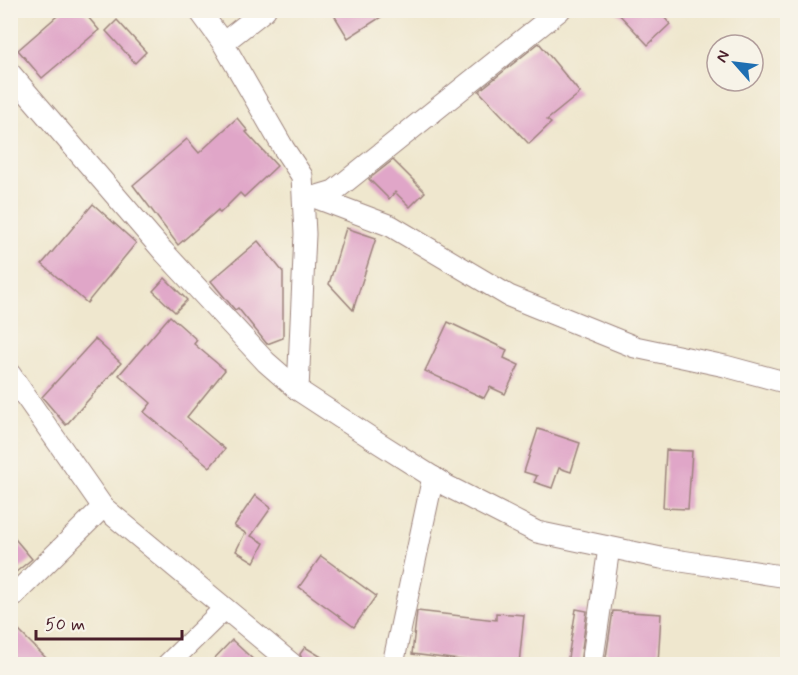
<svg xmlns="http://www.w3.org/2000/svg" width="798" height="675" font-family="Mynerve,sans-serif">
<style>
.building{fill:#e0a6c8}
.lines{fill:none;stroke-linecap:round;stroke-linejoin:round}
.minor-casing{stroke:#9c837c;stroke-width:23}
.minor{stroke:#fff;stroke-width:21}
</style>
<rect width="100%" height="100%" fill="#f7f3e8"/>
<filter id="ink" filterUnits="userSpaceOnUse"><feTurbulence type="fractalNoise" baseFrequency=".0167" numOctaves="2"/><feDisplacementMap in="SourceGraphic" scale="12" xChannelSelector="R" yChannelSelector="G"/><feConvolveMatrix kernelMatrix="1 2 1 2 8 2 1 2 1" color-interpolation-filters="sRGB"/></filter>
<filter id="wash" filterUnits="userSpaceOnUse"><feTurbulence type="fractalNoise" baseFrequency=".008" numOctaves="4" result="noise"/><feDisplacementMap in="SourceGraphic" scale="24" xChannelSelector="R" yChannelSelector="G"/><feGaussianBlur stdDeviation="1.35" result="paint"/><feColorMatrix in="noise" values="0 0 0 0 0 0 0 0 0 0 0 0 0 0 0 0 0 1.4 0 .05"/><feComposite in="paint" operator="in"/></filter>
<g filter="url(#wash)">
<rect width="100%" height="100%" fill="#efe7ce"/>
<g id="blocks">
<!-- building -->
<g class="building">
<polygon points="64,10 82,10 99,30 42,78 18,50"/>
<polygon points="331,10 392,10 348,38"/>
<polygon points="615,10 658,10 670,24 648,45"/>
<polygon points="117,20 146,52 135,63 106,31"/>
<polygon points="539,43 580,93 547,120 551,123 529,144 479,91"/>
<polygon points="237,118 248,131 246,132 277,166 244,197 240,193 220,213 218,210 178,245 133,185 187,139 199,153"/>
<polygon points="393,160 425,192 410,207 395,192 389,199 369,179"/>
<polygon points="93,204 136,243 87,303 42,264"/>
<polygon points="346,228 376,238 353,310 329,284"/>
<polygon points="258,241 283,272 283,338 267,344 238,308 235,310 211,281"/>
<polygon points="165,278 187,300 175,312 153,291"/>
<polygon points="170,316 197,340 194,344 225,370 187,417 225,449 210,467 144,412 151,403 119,375"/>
<polygon points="448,322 507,350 504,358 519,365 505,394 490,387 484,398 425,371"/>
<polygon points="95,339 121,363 66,425 42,397"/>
<polygon points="538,429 580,443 571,472 559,468 552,488 534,482 537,476 524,472"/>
<polygon points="666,450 692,451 688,509 663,508"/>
<polygon points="255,495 271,508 251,536 264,543 254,562 236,551 245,533 247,534 234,526"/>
<polygon points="10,533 32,559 10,577"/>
<polygon points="321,556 376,596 354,627 299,587"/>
<polygon points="576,609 587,611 580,664 567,664"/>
<polygon points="417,611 496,620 496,613 524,615 519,664 492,664 412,654"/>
<polygon points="613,611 661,614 658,664 605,664"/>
<polygon points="10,622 52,664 10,664"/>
<polygon points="232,640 258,664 209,664"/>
<polygon points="305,647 333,664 304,664 300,654"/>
</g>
</g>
</g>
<g filter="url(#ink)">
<use href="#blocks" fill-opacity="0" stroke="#9c837c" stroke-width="1.5"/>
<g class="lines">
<!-- minor casing -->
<g class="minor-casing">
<g id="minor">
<polyline points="199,10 223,43 284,149 302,176 305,234 298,390"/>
<polyline points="223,43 265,10"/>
<polyline points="10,73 163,251 266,362 298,390 379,443 447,486 537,532 661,558 788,577"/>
<polyline points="314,197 391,226 509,296 635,347 725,366 788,383"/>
<polyline points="314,197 334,191 560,10"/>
<polyline points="10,374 103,507 10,599"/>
<polyline points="103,507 292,664"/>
<polyline points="168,664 224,609"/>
<polyline points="393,664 433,477"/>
<polyline points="592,664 609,548"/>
</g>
</g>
<!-- minor -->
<use href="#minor" class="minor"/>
</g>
</g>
<!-- margin -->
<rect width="798" height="675" fill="none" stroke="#f7f3e8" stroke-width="36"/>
<!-- north arrow -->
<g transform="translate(735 63) rotate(298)"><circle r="28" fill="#f7f3e8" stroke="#b29e9c" stroke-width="1.5"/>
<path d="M0-4.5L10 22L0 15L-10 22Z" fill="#1f6fb2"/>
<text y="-9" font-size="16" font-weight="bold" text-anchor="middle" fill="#4a1f2b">N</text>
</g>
<!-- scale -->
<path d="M36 630v9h146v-9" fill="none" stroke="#4a1f2b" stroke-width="3"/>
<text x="45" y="630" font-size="18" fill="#4a1f2b" stroke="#f7f3e8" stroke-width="4.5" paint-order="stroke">50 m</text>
</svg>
